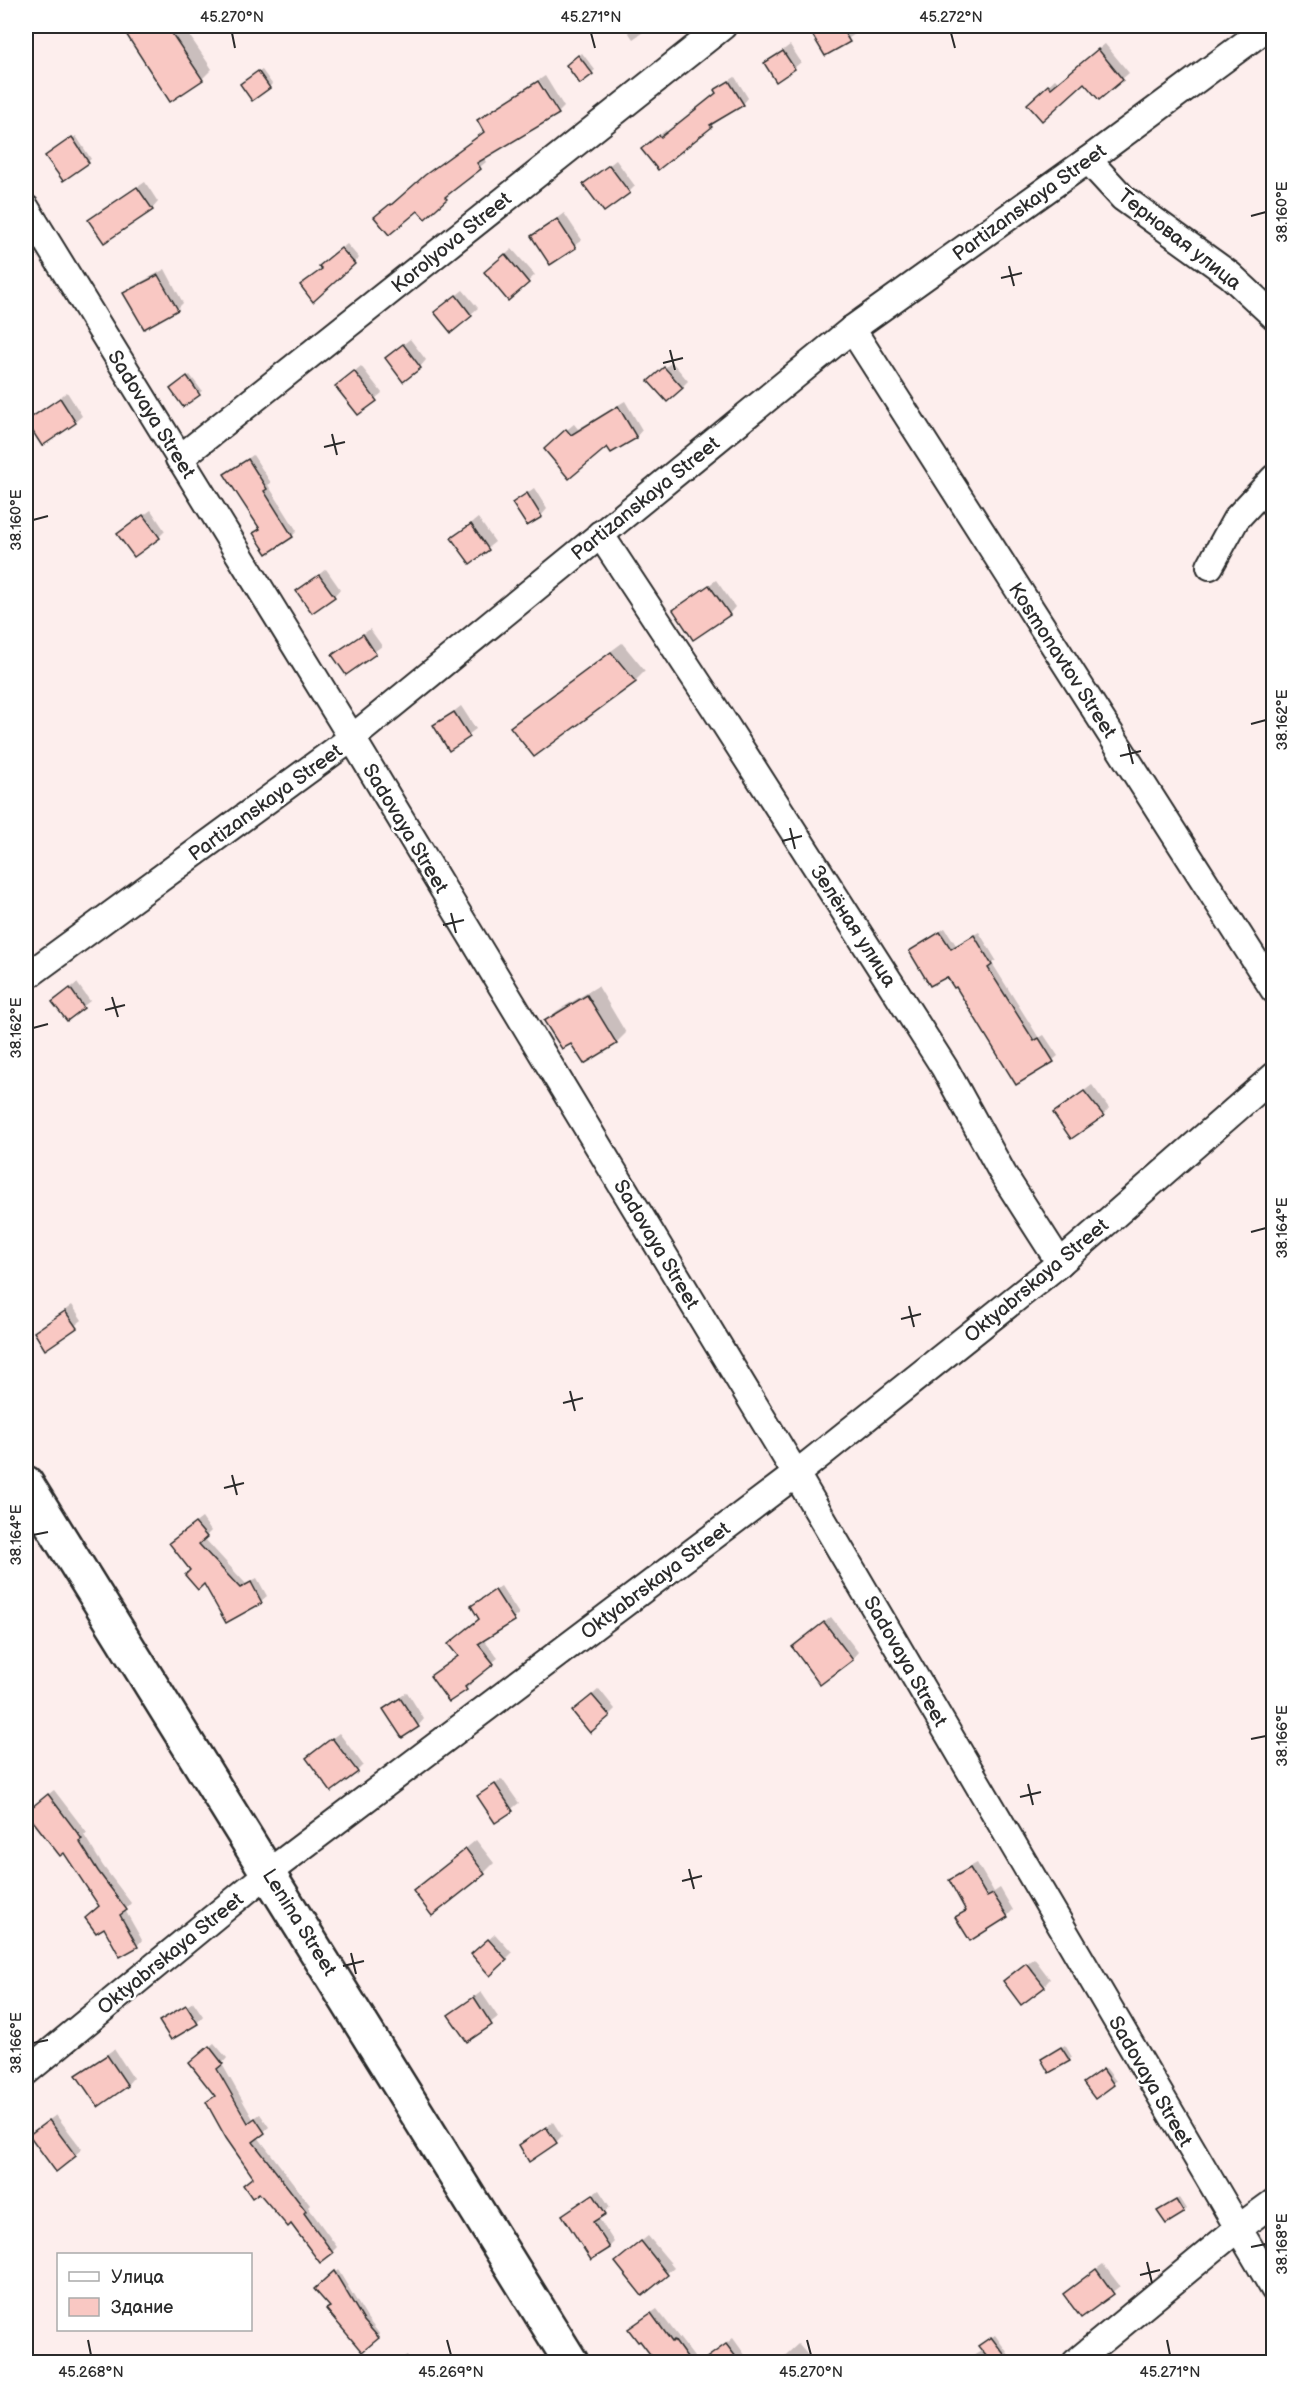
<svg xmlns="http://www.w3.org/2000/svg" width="1299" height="2388" font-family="'Balsamiq Sans',sans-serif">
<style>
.shadow{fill:#0003}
.building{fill:#f9c8c3;stroke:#2b2b2b;stroke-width:1.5}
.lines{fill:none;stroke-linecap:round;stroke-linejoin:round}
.street-casing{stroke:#2b2b2b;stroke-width:30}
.secondary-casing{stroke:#2b2b2b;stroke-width:38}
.street{stroke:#fff;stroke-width:26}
.secondary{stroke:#fff;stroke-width:33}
.ticks{fill:none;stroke:#2b2b2b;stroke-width:2}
.labels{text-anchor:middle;stroke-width:5;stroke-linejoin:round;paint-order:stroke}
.street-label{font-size:20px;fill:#2b2b2b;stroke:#fff}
.neatline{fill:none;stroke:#2b2b2b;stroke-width:2}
.ticks-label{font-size:15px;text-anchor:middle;fill:#2b2b2b}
</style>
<rect width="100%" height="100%" fill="#fdeeed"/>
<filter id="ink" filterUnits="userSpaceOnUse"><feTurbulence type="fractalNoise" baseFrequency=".0167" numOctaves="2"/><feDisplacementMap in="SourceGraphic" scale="12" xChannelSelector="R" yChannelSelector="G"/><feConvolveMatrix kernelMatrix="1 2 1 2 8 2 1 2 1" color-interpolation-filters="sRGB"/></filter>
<g filter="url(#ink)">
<!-- shadow -->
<g class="shadow">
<polygon points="131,26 183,26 212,69 202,79 126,31"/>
<polygon points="624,26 652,26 633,39"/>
<polygon points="808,26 850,26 855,34 826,54"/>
<polygon points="1105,44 1129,73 1122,79 1084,80 1035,98 1055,79 1058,82"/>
<polygon points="790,45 801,62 794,68 766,63"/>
<polygon points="582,53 595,70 580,82 570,62"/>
<polygon points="262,70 272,84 269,87 245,81"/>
<polygon points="545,76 564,107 559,112 539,80"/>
<polygon points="735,77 748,98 743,104 711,126 649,143 666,130 667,132 717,93 716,91 722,85"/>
<polygon points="537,81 557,114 483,157 486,162 450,191 452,192 446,198 419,209 382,211 397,199 398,200 433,169 485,131 479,120 485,114"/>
<polygon points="76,136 91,159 63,179 50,153"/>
<polygon points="616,160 635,186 629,192 585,184"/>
<polygon points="145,182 158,202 152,209 90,220"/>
<polygon points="564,213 582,240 550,263 533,236"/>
<polygon points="347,244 359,258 354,263 326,261"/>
<polygon points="512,249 535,275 509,299 493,266"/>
<polygon points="165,269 183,303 177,309 125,293 132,287"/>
<polygon points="463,290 478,308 451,331 443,306"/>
<polygon points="410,339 426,360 420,367 394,352"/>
<polygon points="672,362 688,381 682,387 657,374"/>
<polygon points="361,366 382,393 358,413 337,386"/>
<polygon points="190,375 202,391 183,405 175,386"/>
<polygon points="67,392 82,416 75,422 27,421"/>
<polygon points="625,401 642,430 636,437 607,445 552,442 574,424 578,429"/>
<polygon points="253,455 271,483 268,485 297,531 292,536 255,533 261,527 226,474"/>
<polygon points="534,488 547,509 541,516 514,503"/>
<polygon points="151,510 165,531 159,537 126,528"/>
<polygon points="478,518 495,542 470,562 453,538"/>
<polygon points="326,569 340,589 334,596 298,591"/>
<polygon points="716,580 735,607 729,614 675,610"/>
<polygon points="370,629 382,646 346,672 334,656"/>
<polygon points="622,643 645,671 635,681 535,755 512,727 522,717"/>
<polygon points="461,706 476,729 450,748 435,726"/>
<polygon points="945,928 956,945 979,932 996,960 992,963 1039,1038 1044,1035 1058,1056 1053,1060 1016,1083 957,985 916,947"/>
<polygon points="77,983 90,1001 67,1019 61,995"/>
<polygon points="598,986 626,1033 616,1043 572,1041 546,1021 557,1011"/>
<polygon points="1092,1085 1109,1108 1103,1115 1055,1113"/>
<polygon points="72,1305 82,1320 46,1348 36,1333"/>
<polygon points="202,1518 211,1531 204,1538 246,1584 257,1578 267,1596 261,1601 226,1621 205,1582 192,1570 177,1537"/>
<polygon points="501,1586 519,1614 483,1639 498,1658 469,1681 471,1684 466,1689 432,1676 459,1655 481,1619 473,1606"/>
<polygon points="831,1617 858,1652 852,1659 794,1647"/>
<polygon points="599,1689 615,1709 609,1715 581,1705"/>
<polygon points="407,1692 424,1719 418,1726 385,1709"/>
<polygon points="339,1733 363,1765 357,1771 314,1752"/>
<polygon points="502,1779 519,1803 496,1821 479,1797"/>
<polygon points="54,1790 87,1833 84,1835 103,1866 131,1903 125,1910 142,1940 137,1946 101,1906 64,1851 60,1854 27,1811"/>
<polygon points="476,1840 494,1863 484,1873 415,1891"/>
<polygon points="977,1863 994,1892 1000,1888 1013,1910 1007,1916 957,1918 967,1909 951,1881 957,1874"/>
<polygon points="495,1934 512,1953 506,1959 479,1948"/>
<polygon points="1034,1958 1050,1979 1044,1986 1011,1975"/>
<polygon points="481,1992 498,2017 467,2040 450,2015"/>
<polygon points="192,2000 203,2016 197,2023 161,2022 167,2016 167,2019 193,2002"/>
<polygon points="214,2043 227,2058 222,2064 253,2119 260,2114 269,2127 258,2137 310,2205 308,2207 337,2247 332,2252 291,2222 254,2176 207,2102 216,2095 195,2059"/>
<polygon points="1065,2045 1072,2057 1069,2060 1046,2056"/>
<polygon points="114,2049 133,2078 127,2085 78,2075"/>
<polygon points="1106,2068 1116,2081 1095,2097 1088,2081"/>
<polygon points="56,2115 82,2149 75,2155 37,2129"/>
<polygon points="553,2122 562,2136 556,2142 520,2146"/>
<polygon points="599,2190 610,2207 598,2217 614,2242 609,2247 564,2215"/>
<polygon points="1179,2198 1186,2209 1183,2212 1159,2211"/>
<polygon points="648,2236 674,2267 643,2294 623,2256"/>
<polygon points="1103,2264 1120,2286 1081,2316 1071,2288"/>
<polygon points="338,2270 367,2318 380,2335 378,2337 331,2306 316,2289"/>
<polygon points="657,2309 694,2357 688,2362 658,2362 641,2338 635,2324"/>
<polygon points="995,2335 1014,2362 963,2362 983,2350 983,2343"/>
<polygon points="733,2338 750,2362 703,2362"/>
<polygon points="798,2344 814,2362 778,2362"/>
<polygon points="407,2356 411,2362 397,2362"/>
</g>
<!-- building -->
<g class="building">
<polygon points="121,26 167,26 203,80 170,102"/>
<polygon points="807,26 840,26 850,42 825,56"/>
<polygon points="1098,49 1123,80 1099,100 1084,83 1042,121 1027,104 1048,85 1051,88"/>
<polygon points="783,51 795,69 776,82 764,63"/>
<polygon points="578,55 593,74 580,84 566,65"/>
<polygon points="258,71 270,88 252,101 240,84"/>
<polygon points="538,81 559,114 477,163 481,169 445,197 447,199 425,219 418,211 389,235 374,217 390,204 391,205 425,175 484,132 477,120"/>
<polygon points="729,81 744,105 710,125 712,127 658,170 641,149 659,135 661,137 716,93 714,90"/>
<polygon points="72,137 89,163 63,181 45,156"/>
<polygon points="609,165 630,193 604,212 583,184"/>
<polygon points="137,187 153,210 104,243 88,220"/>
<polygon points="557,219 576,248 550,265 531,236"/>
<polygon points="341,248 355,264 313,302 300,285 322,269 319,266"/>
<polygon points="505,254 529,283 508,301 484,272"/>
<polygon points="158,275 178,310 144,329 123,293"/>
<polygon points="456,295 472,316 451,333 434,312"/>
<polygon points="403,344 421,368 403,382 385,358"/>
<polygon points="664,367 683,388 667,402 648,381"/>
<polygon points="354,371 377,401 358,415 335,386"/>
<polygon points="187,376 200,395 183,407 170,389"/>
<polygon points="60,398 76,423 42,446 26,421"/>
<polygon points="618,406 637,438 611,453 607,447 569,479 544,449 566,429 571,435"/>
<polygon points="248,459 267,489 264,491 293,537 267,554 253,533 260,529 224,474"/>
<polygon points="527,493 542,517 527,526 512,503"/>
<polygon points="143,515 160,538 134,557 117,534"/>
<polygon points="471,524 489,550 470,564 451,538"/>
<polygon points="319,575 335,597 312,613 296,591"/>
<polygon points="709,585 730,615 693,640 673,610"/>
<polygon points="363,634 376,654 346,675 332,655"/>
<polygon points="611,652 636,682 534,757 510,727"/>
<polygon points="454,712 470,737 449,751 433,725"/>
<polygon points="940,932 951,949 974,935 992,965 988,968 1034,1041 1039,1038 1054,1062 1016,1085 956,987 954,988 947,977 930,986 909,951"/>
<polygon points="70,988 84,1008 67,1021 52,1002"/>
<polygon points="587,995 617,1044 584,1064 571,1044 562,1049 544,1021"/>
<polygon points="1084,1091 1104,1116 1071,1139 1053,1113"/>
<polygon points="65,1311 77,1328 45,1350 34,1332"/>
<polygon points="195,1523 207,1537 199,1544 240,1588 251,1582 262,1603 226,1623 204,1584 198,1590 185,1575 190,1570 169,1543"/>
<polygon points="495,1590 515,1621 478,1644 494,1664 465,1687 467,1690 449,1702 430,1676 458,1656 448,1644 479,1619 471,1606"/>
<polygon points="824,1622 853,1660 820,1685 792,1647"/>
<polygon points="592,1695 610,1716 590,1733 572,1711"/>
<polygon points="400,1698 419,1727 402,1738 383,1709"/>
<polygon points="332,1738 358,1772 331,1792 306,1758"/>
<polygon points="495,1784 513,1811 495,1823 477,1796"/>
<polygon points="48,1794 82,1839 79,1841 98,1871 127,1910 120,1915 138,1947 120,1957 104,1928 96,1933 85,1918 99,1906 64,1853 60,1856 26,1812"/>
<polygon points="466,1849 485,1874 432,1916 413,1891"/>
<polygon points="970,1868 987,1897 993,1894 1008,1917 970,1941 955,1917 966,1911 949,1880"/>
<polygon points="488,1939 507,1960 490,1976 471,1954"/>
<polygon points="1026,1963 1045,1987 1021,2005 1003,1981"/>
<polygon points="474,1997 492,2025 467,2042 448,2015"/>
<polygon points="186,2005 198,2024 171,2040 159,2021"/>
<polygon points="209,2046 223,2064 217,2069 248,2123 255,2118 265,2133 253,2142 306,2211 304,2213 333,2253 320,2263 291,2224 288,2227 259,2193 252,2198 243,2185 253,2177 226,2138 206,2102 215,2096 189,2063"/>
<polygon points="1061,2047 1070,2061 1049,2073 1041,2059"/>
<polygon points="107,2055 128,2086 98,2107 76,2075"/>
<polygon points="1103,2069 1114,2085 1095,2099 1083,2083"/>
<polygon points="49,2120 76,2156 56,2172 29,2135"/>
<polygon points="546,2127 557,2143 529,2162 519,2145"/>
<polygon points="593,2194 606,2214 593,2222 610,2248 591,2260 562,2215"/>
<polygon points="1176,2200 1184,2213 1166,2224 1157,2211"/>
<polygon points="641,2241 668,2275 642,2296 615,2262"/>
<polygon points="1096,2269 1114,2294 1081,2318 1063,2294"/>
<polygon points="334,2271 364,2321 379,2338 362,2352 326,2309 330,2307 314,2289"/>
<polygon points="651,2313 672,2342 674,2340 690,2362 656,2362 640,2341 638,2342 628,2329"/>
<polygon points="991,2337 1010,2362 991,2362 978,2346"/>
<polygon points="726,2344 740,2362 701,2362"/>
</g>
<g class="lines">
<!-- street casing -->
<g class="street-casing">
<g id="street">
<polyline points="1088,160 1123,198 1230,275 1274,316"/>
<polyline points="26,208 352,738 796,1474 1274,2289"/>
<polyline points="852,329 1274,990"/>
<polyline points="179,459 723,26"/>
<polyline points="600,534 714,707 944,1067 1003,1174 1060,1263"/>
<polyline points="1210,566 1236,519 1274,478"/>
<polyline points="26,977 352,738 852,329 1088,160 1269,26"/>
<polyline points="26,2072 269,1872 796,1474 1060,1263 1274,1076"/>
<polyline points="1076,2362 1237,2229 1274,2202"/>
</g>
</g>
<!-- secondary casing -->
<g class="secondary-casing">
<polyline id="secondary" points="26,1483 571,2362"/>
</g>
<!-- street -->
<use href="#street" class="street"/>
<!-- secondary -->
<use href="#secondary" class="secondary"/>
</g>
</g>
<!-- ticks -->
<path class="ticks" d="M232 33 235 48M591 33 595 48M951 33 955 48M1251 216 1266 212M1009 266 1014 286M1001 278 1022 273M670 350 675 370M663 363 683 358M332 434 337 455M324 447 345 442M33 520 48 516M1251 724 1266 720M1128 744 1133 764M1120 756 1141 751M790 828 795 849M782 841 802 836M451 913 456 933M443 925 464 920M112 997 118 1017M105 1010 125 1005M33 1028 48 1024M1251 1232 1266 1228M909 1306 914 1327M901 1319 921 1314M570 1391 575 1411M563 1403 583 1398M232 1475 237 1495M224 1488 244 1483M33 1535 48 1532M1251 1739 1266 1736M1028 1784 1033 1805M1020 1797 1041 1792M689 1869 694 1889M682 1881 702 1876M351 1953 356 1974M343 1966 364 1961M33 2043 48 2040M1251 2247 1266 2244M1147 2262 1152 2283M1140 2275 1160 2270M88 2340 91 2355M447 2340 451 2355M807 2340 811 2355M1167 2340 1170 2355"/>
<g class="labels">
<!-- street labels -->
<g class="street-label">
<text transform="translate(1029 202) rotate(-36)" y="7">Partizanskaya Street</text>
<text transform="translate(1180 239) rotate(38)" y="7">Терновая улица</text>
<text transform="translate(451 242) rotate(-39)" y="7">Korolyova Street</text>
<text transform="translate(152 414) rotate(58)" y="7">Sadovaya Street</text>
<text transform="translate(645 498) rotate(-39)" y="7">Partizanskaya Street</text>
<text transform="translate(1063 660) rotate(57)" y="7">Kosmonavtov Street</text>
<text transform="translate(265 802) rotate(-36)" y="7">Partizanskaya Street</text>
<text transform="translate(406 828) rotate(59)" y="7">Sadovaya Street</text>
<text transform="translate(854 926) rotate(57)" y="7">Зелёная улица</text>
<text transform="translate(657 1244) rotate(59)" y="7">Sadovaya Street</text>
<text transform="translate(1036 1280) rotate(-40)" y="7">Oktyabrskaya Street</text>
<text transform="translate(655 1580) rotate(-37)" y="7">Oktyabrskaya Street</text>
<text transform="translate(906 1661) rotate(60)" y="7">Sadovaya Street</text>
<text transform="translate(300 1922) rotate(58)" y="7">Lenina Street</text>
<text transform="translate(170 1953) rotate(-39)" y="7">Oktyabrskaya Street</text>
<text transform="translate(1151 2081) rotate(60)" y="7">Sadovaya Street</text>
</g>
</g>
<!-- margin -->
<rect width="1299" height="2388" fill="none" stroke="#fff" stroke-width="66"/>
<!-- legend -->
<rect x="57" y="2253" width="195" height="78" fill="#ffffff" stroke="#aaaaaa" stroke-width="1.5"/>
<rect x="69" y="2272" width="30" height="9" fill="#ffffff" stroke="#aaaaaa" stroke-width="1.5"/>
<text x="111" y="2283" font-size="18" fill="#2b2b2b">Улица</text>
<rect x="69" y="2298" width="30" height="18" fill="#f9c8c3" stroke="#aaaaaa" stroke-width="1.5"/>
<text x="111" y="2313" font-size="18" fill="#2b2b2b">Здание</text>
<rect x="33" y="33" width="1233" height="2322" class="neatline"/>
<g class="ticks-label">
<text x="232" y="22">45.270°N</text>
<text x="591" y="22">45.271°N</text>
<text x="951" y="22">45.272°N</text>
<text transform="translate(1282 212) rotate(-90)" y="5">38.160°E</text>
<text transform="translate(16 520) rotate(-90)" y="5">38.160°E</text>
<text transform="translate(1282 720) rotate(-90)" y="5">38.162°E</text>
<text transform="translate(16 1028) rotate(-90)" y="5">38.162°E</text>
<text transform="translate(1282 1228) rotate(-90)" y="5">38.164°E</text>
<text transform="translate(16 1535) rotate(-90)" y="5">38.164°E</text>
<text transform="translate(1282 1736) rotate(-90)" y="5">38.166°E</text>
<text transform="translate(16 2043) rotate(-90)" y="5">38.166°E</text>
<text transform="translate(1282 2244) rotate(-90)" y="5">38.168°E</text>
<text x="91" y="2377">45.268°N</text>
<text x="451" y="2377">45.269°N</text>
<text x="811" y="2377">45.270°N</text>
<text x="1170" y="2377">45.271°N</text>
</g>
</svg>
